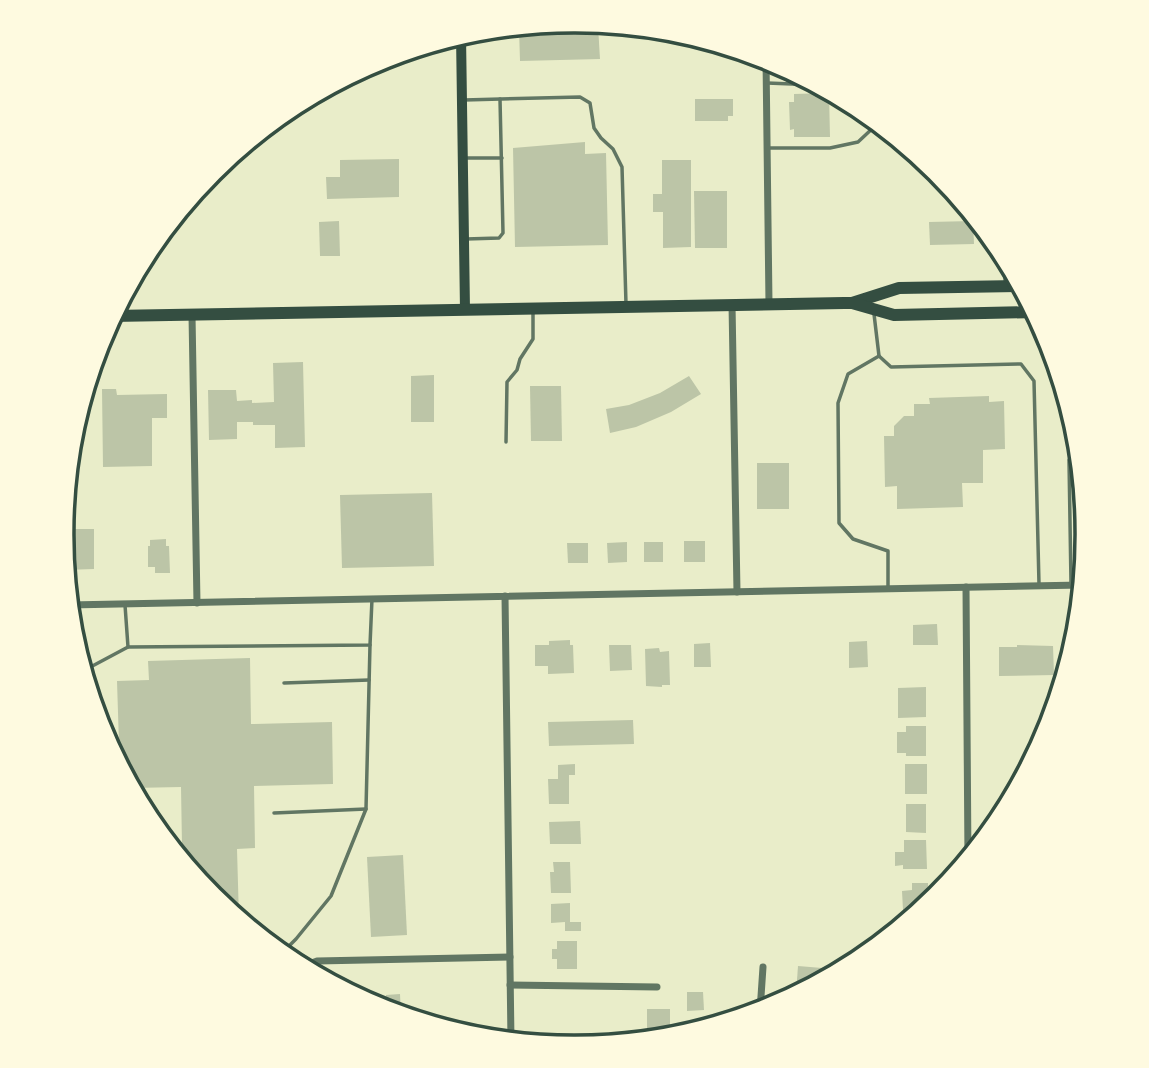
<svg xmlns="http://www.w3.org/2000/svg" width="1149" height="1068" font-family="'Archivo Narrow',sans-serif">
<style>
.building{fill:#bcc5a7}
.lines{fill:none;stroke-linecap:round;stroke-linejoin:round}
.service{stroke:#617663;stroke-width:3.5}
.minor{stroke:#617663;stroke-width:7}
.secondary{stroke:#344e41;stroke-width:10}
.primary{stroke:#344e41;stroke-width:12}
.rim{fill:none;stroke:#344e41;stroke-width:3.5}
</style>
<rect width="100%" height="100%" fill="#e9edc9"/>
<!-- building -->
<g class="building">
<polygon points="598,26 600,59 520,61 519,29"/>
<polygon points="829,93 830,137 794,137 794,129 790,130 789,102 794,102 794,94"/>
<polygon points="695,99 733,99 733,116 728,116 728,121 695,121"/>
<polygon points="585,142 585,154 606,153 608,245 515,247 513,148"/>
<polygon points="399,159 399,197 327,199 326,177 340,177 340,160"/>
<polygon points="662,160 691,160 691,247 663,248 663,212 653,212 653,194 662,194"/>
<polygon points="694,191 727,191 727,248 695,248"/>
<polygon points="339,221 340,256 320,256 319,222"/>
<polygon points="973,221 974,244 930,245 929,222"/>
<polygon points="303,362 305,447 275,448 275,425 253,425 253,422 237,422 237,439 209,440 208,390 236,390 237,401 252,400 252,403 274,402 273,363"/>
<polygon points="434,375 434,422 411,422 411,376"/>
<polygon points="689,376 701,394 671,412 636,427 610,433 606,409 629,405 660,393"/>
<polygon points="1061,382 1062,382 1073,419 1061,419"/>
<polygon points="530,386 561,386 562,441 531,441"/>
<polygon points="102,389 116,389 117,395 167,394 167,418 152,418 152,466 103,467"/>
<polygon points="989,396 989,402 1004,401 1005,449 983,450 983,483 962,483 963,507 897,509 897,486 885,487 884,436 894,436 894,426 904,416 914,416 914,404 930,404 929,398"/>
<rect x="757" y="463" width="32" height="46"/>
<polygon points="1075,467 1081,467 1087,534 1086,553 1077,553"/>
<polygon points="432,493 434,566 342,568 340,495"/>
<polygon points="62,529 94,529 94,569 65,570"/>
<polygon points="166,539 166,546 169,546 170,573 155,573 155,567 148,567 148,546 150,546 150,540"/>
<rect x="684" y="541" width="21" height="21"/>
<polygon points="627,542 627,562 608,563 607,543"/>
<rect x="644" y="542" width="19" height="20"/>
<polygon points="567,543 588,543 588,563 568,563"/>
<polygon points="937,624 938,645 913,645 913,625"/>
<polygon points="570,640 570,645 573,645 574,673 548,674 548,666 535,666 535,645 549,645 549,641"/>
<polygon points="867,641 868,667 849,668 849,642"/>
<polygon points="710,643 711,667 694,667 694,644"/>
<polygon points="609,645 631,645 632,670 610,671"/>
<polygon points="1017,645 1053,646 1054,675 999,676 999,647 1017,647"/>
<polygon points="659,648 660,652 669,651 670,685 662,685 662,687 646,686 645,649"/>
<polygon points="250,658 251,724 332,722 333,784 254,786 255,848 237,849 239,919 211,896 170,846 182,846 181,787 132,788 108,744 119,744 117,681 149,680 148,661"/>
<polygon points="926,687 926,717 898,718 898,688"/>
<polygon points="633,720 634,744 549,746 548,722"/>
<polygon points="906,726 926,726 926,756 906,756 906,753 897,753 897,732 906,732"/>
<polygon points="575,764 575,775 569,775 569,804 549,804 548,779 558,779 558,765"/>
<rect x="905" y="764" width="22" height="30"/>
<polygon points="906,804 926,804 926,833 906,832"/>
<polygon points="580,821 581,844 550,844 549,822"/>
<polygon points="904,840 926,840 927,869 903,869 903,865 895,866 895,852 904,852"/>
<polygon points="403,855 407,935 371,937 367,857"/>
<polygon points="553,862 570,862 571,893 551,893 550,872 554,872"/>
<polygon points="912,883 928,883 928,904 922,910 903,910 902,891 912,890"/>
<polygon points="570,903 570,922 581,922 581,931 565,931 565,922 551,923 551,904"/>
<polygon points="557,941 577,941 577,969 557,969 557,959 552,959 552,949 557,949"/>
<polygon points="798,966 822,968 821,981 796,994"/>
<polygon points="687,992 703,992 704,1010 687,1011"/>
<polygon points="400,994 401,1015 377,1007 376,998 386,997 386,995"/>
<rect x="647" y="1009" width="23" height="20"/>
</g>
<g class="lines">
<!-- service -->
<g class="service">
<polyline points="767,83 817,85"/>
<polyline points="464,100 580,97 590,103 594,128 601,138 613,149 622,167 626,304"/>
<polyline points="769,148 830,148 858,142 874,127 873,119"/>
<polyline points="465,158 502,158"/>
<polyline points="466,239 499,238 503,233 500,99"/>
<polyline points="874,314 879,356 891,367 1021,364 1034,381 1039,584"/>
<polyline points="879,356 848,374 838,403 839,523 853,539 888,551 888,588"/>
<polyline points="506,442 507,382 517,370 520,359 533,339 533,310"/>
<polyline points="1071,583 1069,460 1080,460"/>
<polyline points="125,605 128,647 370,645 372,599"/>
<polyline points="83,671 128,647"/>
<polyline points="284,683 369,680"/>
<polyline points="274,813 366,809"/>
<polyline points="281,954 296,939 331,896 366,809 370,645"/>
</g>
<!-- minor -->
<g class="minor">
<polyline points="766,59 769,304"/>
<polyline points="1006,258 1007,286"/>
<polyline points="732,304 737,592"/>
<polyline points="192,315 197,603"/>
<polyline points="966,587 968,860"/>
<polyline points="505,596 511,1041"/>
<polyline points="69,605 1082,585"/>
<polyline points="301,967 317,961 510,957"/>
<polyline points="510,985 657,987"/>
<polyline points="760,1011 763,967"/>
</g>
<!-- secondary -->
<polyline class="secondary" points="461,35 465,310"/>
<!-- primary -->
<g class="primary">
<polyline points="852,303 899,288 1021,286"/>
<polyline points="112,316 844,303 852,303 894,315 1035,312"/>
</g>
</g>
<!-- crop -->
<path d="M0 0H1149V1068H0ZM574 33H575A500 500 0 0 1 1075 533V535A500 500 0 0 1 575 1035H574A500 500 0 0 1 74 535V533A500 500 0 0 1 574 33Z" fill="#fefae0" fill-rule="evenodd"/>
<path class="rim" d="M574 33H575A500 500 0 0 1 1075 533V535A500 500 0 0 1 575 1035H574A500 500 0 0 1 74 535V533A500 500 0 0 1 574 33Z"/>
</svg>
